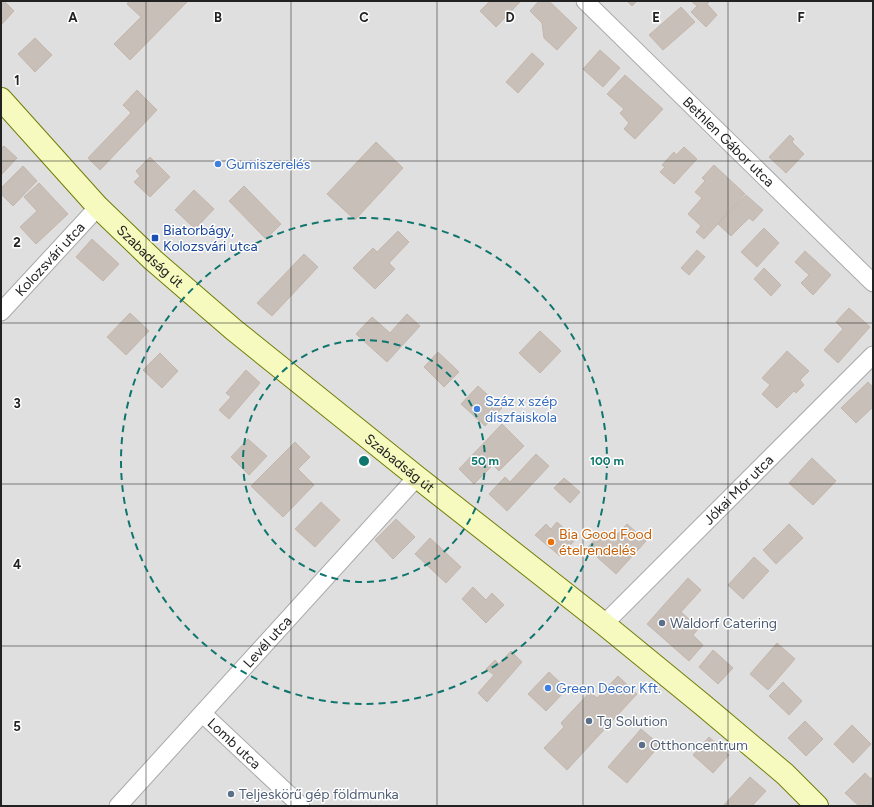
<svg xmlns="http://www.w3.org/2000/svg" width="874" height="807" font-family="Figtree,sans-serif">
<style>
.residential{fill:#e0dfdf}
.building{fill:#c7bfb8;stroke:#c4b6ab}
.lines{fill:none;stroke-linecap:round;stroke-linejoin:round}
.minor-casing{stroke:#a9a9a9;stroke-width:19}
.secondary-casing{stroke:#707d05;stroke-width:24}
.minor{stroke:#fff;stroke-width:17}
.secondary{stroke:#f7fabf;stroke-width:22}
.grid{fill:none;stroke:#222;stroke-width:1;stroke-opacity:0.55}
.ring{fill:none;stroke:#0f766e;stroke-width:2;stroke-dasharray:7 5}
.shop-dot{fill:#3f7fe0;stroke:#fff;stroke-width:1.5}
.transit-dot{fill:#1a4fb4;stroke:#fff;stroke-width:1.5}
.food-dot{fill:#e8710a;stroke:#fff;stroke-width:1.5}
.service-dot{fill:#5c6f8a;stroke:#fff;stroke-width:1.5}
.labels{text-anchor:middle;stroke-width:3;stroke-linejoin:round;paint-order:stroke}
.street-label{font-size:14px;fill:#222;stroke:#fff}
.shop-label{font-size:14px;fill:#366cbe;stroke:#fff;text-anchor:start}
.transit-label{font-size:14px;fill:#164399;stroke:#fff;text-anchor:start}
.food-label{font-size:14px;fill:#c56008;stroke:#fff;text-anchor:start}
.service-label{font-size:14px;fill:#4e5e75;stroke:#fff;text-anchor:start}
.grid-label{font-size:13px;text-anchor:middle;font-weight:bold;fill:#222;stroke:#fff;stroke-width:3;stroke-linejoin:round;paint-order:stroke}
.centre{fill:#0f766e;stroke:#fff;stroke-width:2}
.ring-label{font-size:12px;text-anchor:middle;font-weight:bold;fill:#0f766e;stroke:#fff;stroke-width:3;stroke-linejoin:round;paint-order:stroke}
</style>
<rect width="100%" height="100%" fill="#f2efe9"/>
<!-- residential -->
<rect class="residential" x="1" y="1" width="872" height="805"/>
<!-- building -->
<g class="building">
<polygon points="1,1 4,1 14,11 1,25"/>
<polygon points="129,1 188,1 130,60 114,44 141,17 127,4"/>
<polygon points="490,1 521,1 496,27 480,11"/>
<polygon points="539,1 549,1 577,28 557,50 544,38 542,23 530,11"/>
<polygon points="627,1 637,1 632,6"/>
<polygon points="691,1 710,1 707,4 717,15 706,27 691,12 697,6"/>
<polygon points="681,7 695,22 663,50 649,35"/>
<polygon points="35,38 52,55 35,72 18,54"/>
<polygon points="600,50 620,68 603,87 583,69"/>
<polygon points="532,53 544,64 518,93 506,82"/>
<polygon points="625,75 663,109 635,139 624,129 629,123 620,113 624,109 607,94"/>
<polygon points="137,90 157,110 100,170 88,158 131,113 123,105"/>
<polygon points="790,135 794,139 792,142 804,154 786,173 769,157"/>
<polygon points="376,142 403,168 355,220 327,194"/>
<polygon points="4,146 17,158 2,174 1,173 1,148"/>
<polygon points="684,147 697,159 674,184 660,172 665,167 662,165 674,152 676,155"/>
<polygon points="150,157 170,177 150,197 134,182 140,176 136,171"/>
<polygon points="714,165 745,194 704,239 696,232 701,226 688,214 702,198 695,192 705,181 702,178"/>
<polygon points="23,166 37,181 13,206 1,194 1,188"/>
<polygon points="39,183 68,214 36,244 20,227 37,211 24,197"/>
<polygon points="244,186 281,224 266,239 229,201"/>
<polygon points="194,190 214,209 195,229 175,210"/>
<polygon points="746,195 763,210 753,221 749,218 731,236 718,224"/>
<polygon points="764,228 779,243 757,267 741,252"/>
<polygon points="398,231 409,242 389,263 395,269 375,289 353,268 373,248 377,252"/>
<polygon points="92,239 119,264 103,281 76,257"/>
<polygon points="697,250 705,257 689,275 681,268"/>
<polygon points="805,251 831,275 813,295 801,283 809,275 795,262"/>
<polygon points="304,254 318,267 272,316 257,303"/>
<polygon points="764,268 781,285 771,296 754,279"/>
<polygon points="849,308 870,327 838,363 824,350 843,329 836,322"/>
<polygon points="130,313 149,331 126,355 107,337"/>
<polygon points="407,314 420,326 387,362 356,334 372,317 390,333"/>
<polygon points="540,331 561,351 540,373 519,353"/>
<polygon points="787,351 809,371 800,380 804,385 796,393 794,391 777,408 762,394 770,385 762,378"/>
<polygon points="438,352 459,372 444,387 424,367"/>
<polygon points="160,353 178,371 162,388 143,370"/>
<polygon points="246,370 260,383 229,419 219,410 231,397 226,393"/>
<polygon points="868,382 873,387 873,407 856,423 841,408"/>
<polygon points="478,386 502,408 485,426 461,404"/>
<polygon points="502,424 524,446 499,471 493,465 474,484 459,469"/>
<polygon points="248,439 267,456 249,475 231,457"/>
<polygon points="295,442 310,457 298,469 314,485 283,517 251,486"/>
<polygon points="536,454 549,466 507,511 489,494 505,477 510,482"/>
<polygon points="812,458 836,481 813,505 789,483"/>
<polygon points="564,478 580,492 570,503 554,488"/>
<polygon points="321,502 340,520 315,547 295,529"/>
<polygon points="396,519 415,537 393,559 375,540"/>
<polygon points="557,522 576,539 560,556 535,535 546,524 551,529"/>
<polygon points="627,524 646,541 616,574 587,548 604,530 613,539"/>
<polygon points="789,524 803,538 776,564 763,550"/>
<polygon points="430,538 461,567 446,583 415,554"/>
<polygon points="754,557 769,571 743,599 728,585"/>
<polygon points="688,578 701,590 681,612 699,628 693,635 703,645 689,661 647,624"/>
<polygon points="473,587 486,600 492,593 504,605 486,623 462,599"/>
<polygon points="777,643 795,659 768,690 750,674"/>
<polygon points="713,650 733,668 718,684 699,667"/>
<polygon points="511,651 522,662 487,702 478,693 494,675 486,669 495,660 499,664"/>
<polygon points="549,672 567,689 546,711 528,694"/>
<polygon points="618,676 637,694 567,770 544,748 564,727 561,723 590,692 597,698"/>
<polygon points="783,682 802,701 789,715 769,696"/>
<polygon points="805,721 823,739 806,756 788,738"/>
<polygon points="852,725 871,744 853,763 834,744"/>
<polygon points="641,729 660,745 627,783 608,767"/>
<polygon points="709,737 729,755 713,773 693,755"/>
<polygon points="865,773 871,779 873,776 873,802 869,806 859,806 845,793"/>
<polygon points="750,777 766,791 752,806 723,806"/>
</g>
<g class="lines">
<!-- minor casing -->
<g class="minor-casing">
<g id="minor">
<path id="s1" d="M585 1 873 283"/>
<path id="s2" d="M1 312 98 207"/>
<path id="s3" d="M604 624 873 355"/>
<path id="s4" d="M203 714 301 806"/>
<path id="s5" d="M118 806 417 477"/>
</g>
</g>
<!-- secondary casing -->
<g class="secondary-casing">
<g id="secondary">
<path id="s6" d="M1 99 98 207 153 260 234 330 417 477 604 624 703 705 785 774 817 806"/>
</g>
</g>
<!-- minor -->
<use href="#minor" class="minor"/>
<!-- secondary -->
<use href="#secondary" class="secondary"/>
</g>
<!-- grid -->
<path class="grid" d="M146 1V806M291 1V806M437 1V806M583 1V806M728 1V806M1 161H873M1 323H873M1 484H873M1 646H873"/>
<!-- distance rings -->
<g class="ring">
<circle cx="364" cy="461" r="121"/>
<circle cx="364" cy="461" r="243"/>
</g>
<!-- markers -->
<g class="shop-dot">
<circle cx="218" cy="164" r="4"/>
<circle cx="477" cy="409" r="4"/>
<circle cx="548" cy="688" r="4"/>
</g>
<rect class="transit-dot" x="151" y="234" width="8" height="8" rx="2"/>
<circle class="food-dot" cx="551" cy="542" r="4"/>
<g class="service-dot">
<circle cx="662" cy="623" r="4"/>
<circle cx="589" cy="721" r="4"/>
<circle cx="642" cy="745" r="4"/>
<circle cx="231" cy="794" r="4"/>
</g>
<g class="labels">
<!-- street labels -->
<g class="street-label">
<text dy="5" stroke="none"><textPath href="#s1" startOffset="201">Bethlen Gábor utca</textPath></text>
<text dy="5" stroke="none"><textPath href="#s6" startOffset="217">Szabadság út</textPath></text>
<text dy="5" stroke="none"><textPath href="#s2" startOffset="72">Kolozsvári utca</textPath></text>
<text dy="5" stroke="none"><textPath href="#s6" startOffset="541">Szabadság út</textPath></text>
<text dy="5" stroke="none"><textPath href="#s3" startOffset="190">Jókai Mór utca</textPath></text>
<text dy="5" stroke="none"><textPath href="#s5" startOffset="222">Levél utca</textPath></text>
<text dy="5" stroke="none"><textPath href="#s4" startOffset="43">Lomb utca</textPath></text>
</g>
<!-- shop labels -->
<g class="shop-label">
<text x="226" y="169">Gumiszerelés</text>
<text x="485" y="406">Száz x szép<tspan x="485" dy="16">díszfaiskola</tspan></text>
<text x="556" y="693">Green Decor Kft.</text>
</g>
<!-- transit labels -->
<g class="transit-label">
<text x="163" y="235">Biatorbágy,<tspan x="163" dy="16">Kolozsvári utca</tspan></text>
</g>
<!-- food labels -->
<g class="food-label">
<text x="559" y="539">Bia Good Food<tspan x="559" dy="16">ételrendelés</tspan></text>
</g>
<!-- service labels -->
<g class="service-label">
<text x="670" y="628">Waldorf Catering</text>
<text x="597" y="726">Tg Solution</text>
<text x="650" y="750">Otthoncentrum</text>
<text x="239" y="799">Teljeskörű gép földmunka</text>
</g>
</g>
<g class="grid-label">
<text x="73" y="22">A</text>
<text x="218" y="22">B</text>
<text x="364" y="22">C</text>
<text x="510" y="22">D</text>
<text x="656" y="22">E</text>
<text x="801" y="22">F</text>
<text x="17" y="85">1</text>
<text x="17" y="247">2</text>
<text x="17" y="408">3</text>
<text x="17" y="569">4</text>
<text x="17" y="731">5</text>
</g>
<circle cx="364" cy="461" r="6" class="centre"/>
<g class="ring-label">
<text x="485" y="465">50 m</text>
<text x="607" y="465">100 m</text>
</g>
<!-- border -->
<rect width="874" height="807" fill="none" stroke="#222222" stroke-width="4"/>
</svg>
